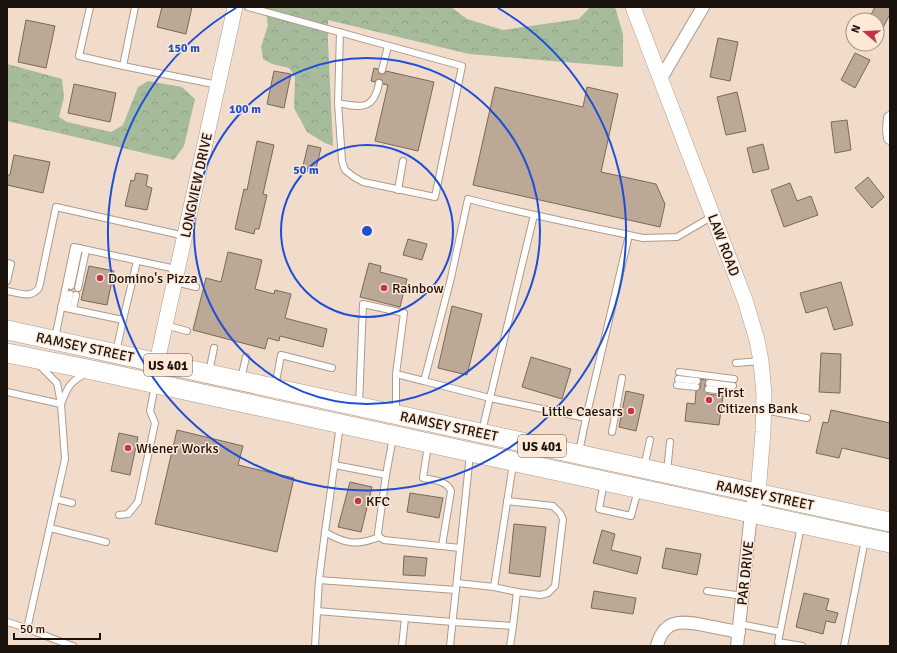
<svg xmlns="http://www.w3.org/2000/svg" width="897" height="653" font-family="Signika,sans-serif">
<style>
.forest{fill:url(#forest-crowns)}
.building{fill:#bca897;stroke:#7a6858}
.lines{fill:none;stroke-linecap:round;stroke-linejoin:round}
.service-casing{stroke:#af9a8a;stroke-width:8}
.minor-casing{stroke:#af9a8a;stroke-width:14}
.tertiary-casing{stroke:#af9a8a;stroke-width:16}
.primary-casing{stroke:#af9a8a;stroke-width:20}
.service{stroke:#fff;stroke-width:6}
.minor{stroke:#fff;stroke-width:12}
.tertiary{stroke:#fff;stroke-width:15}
.primary{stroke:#fff;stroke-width:19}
.ring{fill:none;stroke:#1d4ed8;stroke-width:2}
.poi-dot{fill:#c43346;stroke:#fee8d7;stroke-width:1.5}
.labels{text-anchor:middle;stroke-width:3;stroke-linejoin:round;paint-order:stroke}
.shield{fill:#fee8d7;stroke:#5e524a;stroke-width:1}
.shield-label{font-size:13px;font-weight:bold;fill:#1a120d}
.street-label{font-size:14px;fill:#1a120d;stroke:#fee8d7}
.poi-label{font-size:14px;fill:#1a120d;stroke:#fee8d7;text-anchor:start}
.centre{fill:#1d4ed8;stroke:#fee8d7;stroke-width:2}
.ring-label{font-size:12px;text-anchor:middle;font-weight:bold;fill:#1d4ed8;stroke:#fee8d7;stroke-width:3;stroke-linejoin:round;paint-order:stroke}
</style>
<defs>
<pattern id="forest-crowns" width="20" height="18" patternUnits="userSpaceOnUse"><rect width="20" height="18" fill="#a5bb9c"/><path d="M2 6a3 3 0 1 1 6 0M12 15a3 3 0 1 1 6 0" fill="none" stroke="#8da085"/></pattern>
</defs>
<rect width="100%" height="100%" fill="#f1dbca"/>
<!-- forest -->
<g class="forest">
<polygon points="265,7 451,7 467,19 503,30 579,19 590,7 615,7 623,34 623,67 469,54 328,20 328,43 333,146 325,143 307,132 294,108 295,77 289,68 272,64 263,59 261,47 268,25"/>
<polygon points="7,64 62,79 64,97 59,117 67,122 111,132 123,125 138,87 148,81 182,87 195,99 184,146 174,160 7,121"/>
</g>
<!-- building -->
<g class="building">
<polygon points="162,7 192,7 186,34 157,27"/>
<polygon points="875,7 890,7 890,14 877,39 877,20 868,20"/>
<polygon points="26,20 55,26 46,68 18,62"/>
<polygon points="718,38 738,42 730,81 710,77"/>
<polygon points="855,53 870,60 855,88 841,80"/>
<polygon points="374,68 378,69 379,73 381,74 385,73 386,71 434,82 418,151 375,141 388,85 383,84 382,80 380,79 376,80 375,82 371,81"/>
<polygon points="274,71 291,74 284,108 267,104"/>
<polygon points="74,84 116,93 110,122 68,113"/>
<polygon points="495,87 583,107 587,87 618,94 601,172 656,184 665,204 660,227 473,185"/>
<polygon points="737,92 746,131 726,135 717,97"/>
<polygon points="847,120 851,150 835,153 831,122"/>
<polygon points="257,141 274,145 263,194 267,195 259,229 255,229 254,234 235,229 244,189 247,190"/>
<polygon points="763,144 769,169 753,173 747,148"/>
<polygon points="308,145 321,148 315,173 302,170"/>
<polygon points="14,155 50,162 43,193 7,185 7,175 10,175"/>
<polygon points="136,173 148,175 146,186 152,188 147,210 125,206 131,180 134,181"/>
<polygon points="868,177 884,197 872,208 855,188"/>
<polygon points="790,183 797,201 811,196 818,215 784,227 771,190"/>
<polygon points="408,239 427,244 422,260 403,255"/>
<polygon points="228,252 262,260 255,289 274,294 275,290 291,294 285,318 327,329 323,347 280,336 279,341 268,338 265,349 193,330 206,278 221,282"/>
<polygon points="369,263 381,266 380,272 407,279 400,307 360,297"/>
<polygon points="89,266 114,271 107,305 81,300"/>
<polygon points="841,282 853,325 834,330 827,307 806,313 800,293"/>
<polygon points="452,306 482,314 467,375 438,368"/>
<polygon points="821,353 841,354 840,393 819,392"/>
<polygon points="531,357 571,369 562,399 522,387"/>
<polygon points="701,379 706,380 704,390 708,394 723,396 719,425 685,421 687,403 695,404 696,391 700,389"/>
<polygon points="626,391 644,395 636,431 619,427"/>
<polygon points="831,410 890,423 890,459 842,448 839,458 816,453 823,422 828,423"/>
<polygon points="177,430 243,446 238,465 294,478 277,552 155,524"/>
<polygon points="119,433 138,437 130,475 111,471"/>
<polygon points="350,482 372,487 361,532 338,527"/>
<polygon points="410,493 443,498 439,518 407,512"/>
<polygon points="514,524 546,527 540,577 509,573"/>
<polygon points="602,530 615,534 611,550 641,557 637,574 593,563"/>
<polygon points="666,548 701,554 697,575 662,568"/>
<polygon points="404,556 427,558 425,576 403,575"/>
<polygon points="594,591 636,598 633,614 591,608"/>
<polygon points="804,593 829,599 826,610 838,613 835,623 826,621 823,634 796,627"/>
</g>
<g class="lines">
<!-- service casing -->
<g class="service-casing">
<g id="service">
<polyline points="90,7 79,56 123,66 218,85"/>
<polyline points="248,7 462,66 435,197 363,182 354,177 345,170 342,161 338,103 340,32"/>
<polyline points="123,66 135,7"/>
<polyline points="382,70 388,46"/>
<path d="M338 103C361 108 374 110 379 83"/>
<polyline points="398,190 403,161"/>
<path d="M629 235 586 418 490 398 424 381 451 278 468 199C521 213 575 224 629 235L643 238 677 237 713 216"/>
<polyline points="7,263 11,264 7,281"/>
<polyline points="175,282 196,287"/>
<polyline points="71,286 79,248"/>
<polyline points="78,288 86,250"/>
<path d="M7 291C21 293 30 299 39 288L56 207 185 236"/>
<polyline points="61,307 123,320 137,261"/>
<polyline points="67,308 70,294"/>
<polyline points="73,309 76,295"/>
<polyline points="165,325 187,331"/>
<polyline points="55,338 74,247 176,269"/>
<polyline points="116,352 123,320"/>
<polyline points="736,363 760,361"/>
<polyline points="209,372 214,348"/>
<polyline points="679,372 734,379"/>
<polyline points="396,374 424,381"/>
<polyline points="241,379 246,357"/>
<polyline points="678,379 697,381"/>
<polyline points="709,383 733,386"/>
<polyline points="677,385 696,387"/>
<polyline points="275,387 281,355 332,368"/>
<polyline points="708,389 732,392"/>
<polyline points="7,392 61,404"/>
<path d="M61 404C67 389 69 382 85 374"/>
<polyline points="359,405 363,304 404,313 396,374 396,411"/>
<polyline points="764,410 807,418"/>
<polyline points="482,431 534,215"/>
<polyline points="612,432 622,378"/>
<polyline points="393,437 386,475 378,533 379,537 384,540 460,548"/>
<path d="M428 445 423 478C433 480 446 480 451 491L442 546"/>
<polyline points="579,452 586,418"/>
<polyline points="335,465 386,475"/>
<polyline points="644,467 650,440"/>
<polyline points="667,472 670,442"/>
<polyline points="604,482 599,509 631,516 638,490"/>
<polyline points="56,499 72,503"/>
<polyline points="119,515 128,514 138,502 155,423 150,411 155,385"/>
<polyline points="801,526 778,642 802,646"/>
<polyline points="50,528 106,542"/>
<path d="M325 532C345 544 357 546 379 537"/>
<polyline points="319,580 456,590"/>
<polyline points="457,583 494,587 517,592 540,595 548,593 555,586 563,519 560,513 553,506 507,501"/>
<polyline points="494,587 513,464"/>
<polyline points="707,591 743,596"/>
<polyline points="317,611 453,622 513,626 510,646"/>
<path d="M7 622C29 628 51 639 73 646"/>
<polyline points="740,624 780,632"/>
<polyline points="513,626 517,592"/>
<polyline points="27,629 65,459 61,404 57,383 39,365"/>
<polyline points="315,646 319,580 325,532 340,425"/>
<polyline points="402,646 405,618"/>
<polyline points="450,646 470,454"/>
<polyline points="844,646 865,540"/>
</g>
</g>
<!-- minor casing -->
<g class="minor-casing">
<g id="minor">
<polyline points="660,80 703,7"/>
<polyline points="890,118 889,130 890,138"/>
<path d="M657 646C664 617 685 621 708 626 718 628 728 630 739 632"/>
<polyline points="737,646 751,513"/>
</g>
</g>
<!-- tertiary casing -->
<g class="tertiary-casing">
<g id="tertiary">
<polyline points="633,7 745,300 757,340 761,361 764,394 763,432 758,493 751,513"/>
<polyline points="157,362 235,7"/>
</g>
</g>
<!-- primary casing -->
<g class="primary-casing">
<g id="primary">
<polyline points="7,330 890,522"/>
<polyline points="7,353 92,370 890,543"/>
</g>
</g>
<!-- service -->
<use href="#service" class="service"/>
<!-- minor -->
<use href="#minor" class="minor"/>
<!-- tertiary -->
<use href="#tertiary" class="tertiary"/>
<!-- primary -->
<use href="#primary" class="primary"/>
</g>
<!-- distance rings -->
<g class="ring">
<circle cx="367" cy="231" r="86"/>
<circle cx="367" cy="231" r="173"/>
<path d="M498 8A259 259 0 1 1 236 8"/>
</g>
<!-- markers -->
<g class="poi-dot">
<circle cx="100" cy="278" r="4"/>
<circle cx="384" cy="288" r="4"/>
<circle cx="709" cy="400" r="4"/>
<circle cx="631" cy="411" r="4"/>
<circle cx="128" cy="448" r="4"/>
<circle cx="358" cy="501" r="4"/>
</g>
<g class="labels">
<!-- shield labels -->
<g class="shield">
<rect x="144" y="354" width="48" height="22" rx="3"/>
<rect x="518" y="435" width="48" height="22" rx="3"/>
</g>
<g class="shield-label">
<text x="168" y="370">US 401</text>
<text x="542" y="451">US 401</text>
</g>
<!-- street labels -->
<g class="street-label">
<text transform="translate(196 185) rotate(-78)" y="5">LONGVIEW DRIVE</text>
<text transform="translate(724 245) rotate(69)" y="5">LAW ROAD</text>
<text transform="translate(85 347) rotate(12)" y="5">RAMSEY STREET</text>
<text transform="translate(449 426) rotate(12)" y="5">RAMSEY STREET</text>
<text transform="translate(765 495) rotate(12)" y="5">RAMSEY STREET</text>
<text transform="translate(745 573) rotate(-84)" y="5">PAR DRIVE</text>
</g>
<!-- poi labels -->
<g class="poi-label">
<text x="108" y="283">Domino's Pizza</text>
<text x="392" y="293">Rainbow</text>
<text x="717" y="397">First<tspan x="717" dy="16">Citizens Bank</tspan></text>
<text x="623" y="416" text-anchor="end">Little Caesars</text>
<text x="136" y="453">Wiener Works</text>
<text x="366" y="506">KFC</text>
</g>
</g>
<circle cx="367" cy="231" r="6" class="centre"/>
<g class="ring-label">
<text x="184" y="52">150 m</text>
<text x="245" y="113">100 m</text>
<text x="306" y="174">50 m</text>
</g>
<!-- border -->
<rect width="897" height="653" fill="none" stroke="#1a120d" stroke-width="16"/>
<!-- north arrow -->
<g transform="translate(865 32) rotate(289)"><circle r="19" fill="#fee8d7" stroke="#a39286"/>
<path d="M0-3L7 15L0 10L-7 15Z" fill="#c43346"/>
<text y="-6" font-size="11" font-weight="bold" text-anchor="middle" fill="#1a120d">N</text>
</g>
<!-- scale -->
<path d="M14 633v6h86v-6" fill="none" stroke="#1a120d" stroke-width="2"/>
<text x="20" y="633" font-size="12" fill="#1a120d" stroke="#fee8d7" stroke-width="3" paint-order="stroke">50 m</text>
</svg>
